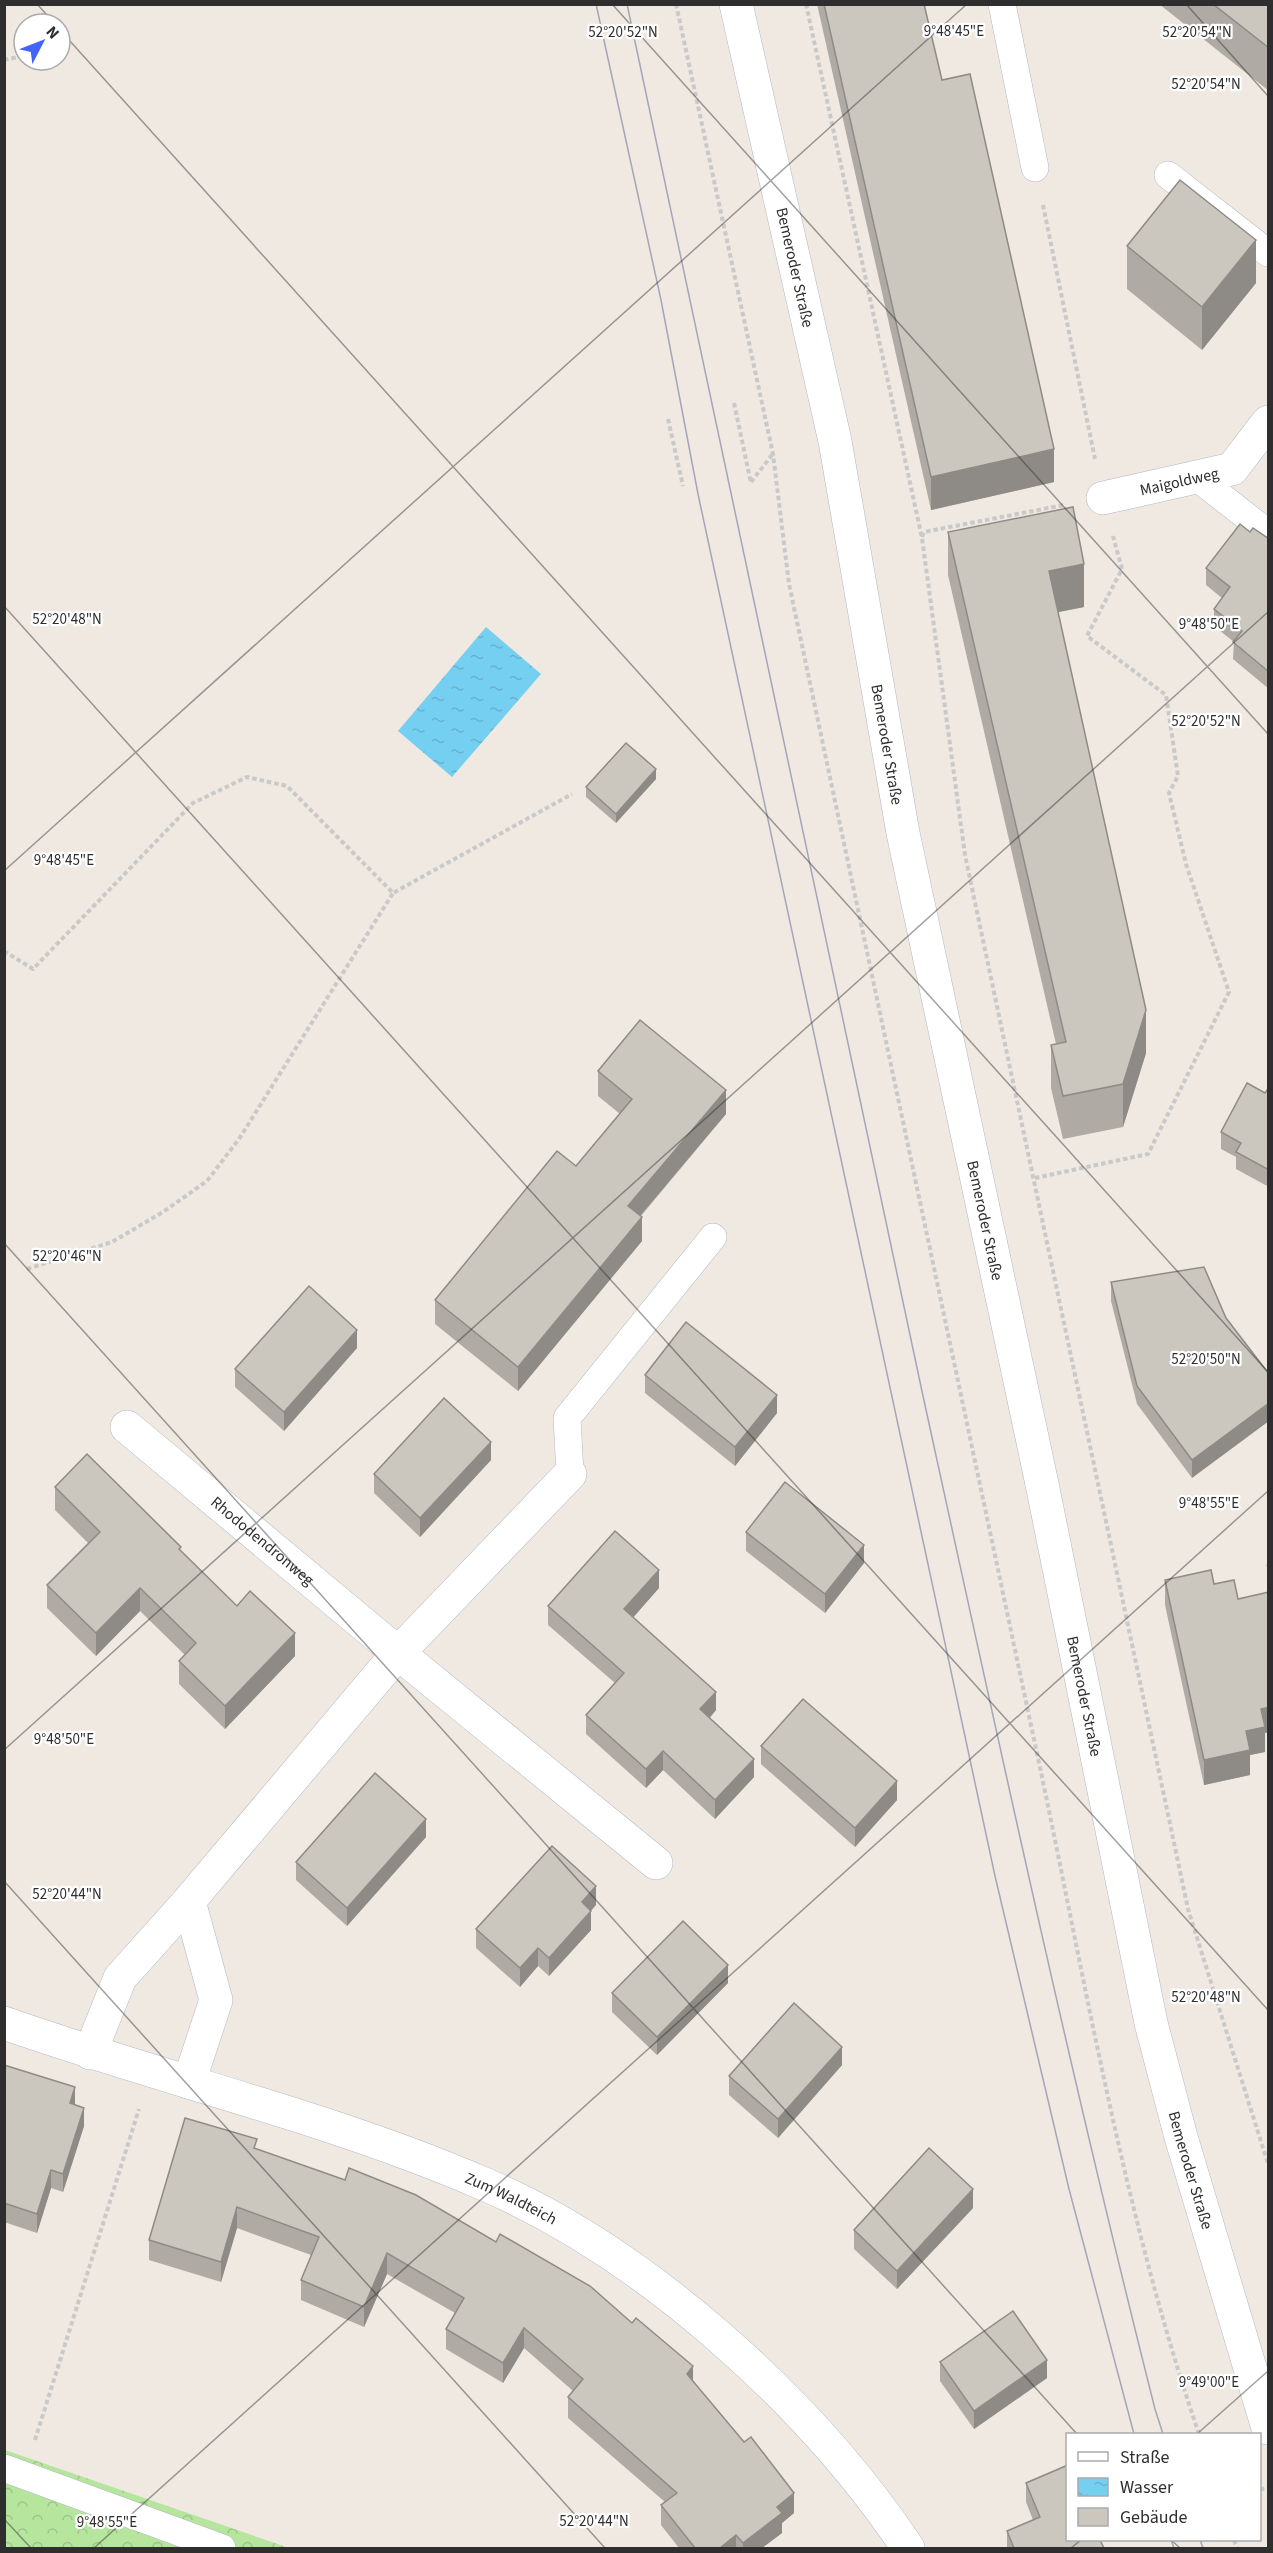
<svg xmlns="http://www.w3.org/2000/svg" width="1273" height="2553" font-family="'Source Sans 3',sans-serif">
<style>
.forest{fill:url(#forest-crowns)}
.water{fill:url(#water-ripples)}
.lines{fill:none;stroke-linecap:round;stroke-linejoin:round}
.lane-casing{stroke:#b4b7c1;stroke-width:28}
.street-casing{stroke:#b4b7c1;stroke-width:34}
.secondary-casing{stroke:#b4b7c1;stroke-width:34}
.path{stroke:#c9c9c9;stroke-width:4;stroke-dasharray:4.5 3;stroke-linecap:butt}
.lane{stroke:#fff;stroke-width:27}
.street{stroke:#fff;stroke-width:33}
.secondary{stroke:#fff;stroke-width:33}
.tram{stroke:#a3a6b8;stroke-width:1.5}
.wall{fill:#afaba4}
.shaded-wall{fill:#8e8b86}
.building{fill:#cbc7bf;stroke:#8e8b86;stroke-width:1.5}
.ticks{fill:none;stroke:#2e2e2e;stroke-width:1.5;stroke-opacity:0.45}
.labels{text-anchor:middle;stroke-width:4.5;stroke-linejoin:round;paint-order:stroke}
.street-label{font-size:16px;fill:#2e2e2e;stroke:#fff}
.ticks-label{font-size:15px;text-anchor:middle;fill:#2e2e2e;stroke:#fff;stroke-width:4.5;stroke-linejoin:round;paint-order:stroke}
</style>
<defs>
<pattern id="forest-crowns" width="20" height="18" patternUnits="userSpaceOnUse" patternTransform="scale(1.5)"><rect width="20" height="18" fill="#b6e59e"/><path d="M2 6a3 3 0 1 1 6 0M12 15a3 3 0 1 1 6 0" fill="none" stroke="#9dc588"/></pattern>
<pattern id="water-ripples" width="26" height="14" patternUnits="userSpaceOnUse" patternTransform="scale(1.5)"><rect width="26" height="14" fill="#75cff0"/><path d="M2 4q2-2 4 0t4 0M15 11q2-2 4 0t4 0" fill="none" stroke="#66b2ce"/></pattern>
</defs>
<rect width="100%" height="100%" fill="#efe9e1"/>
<!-- forest -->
<polygon class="forest" points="5,2450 289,2548 5,2548"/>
<!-- water -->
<polygon class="water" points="486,627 541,674 452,777 398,731"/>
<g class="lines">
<!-- lane casing -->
<g class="lane-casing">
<g id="lane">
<polyline points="1002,4 1035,168"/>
<polyline points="1168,175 1268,253"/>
<polyline points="1196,477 1268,533"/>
<polyline points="570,1474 567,1418 713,1237"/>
<polyline points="4,2468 222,2548"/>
</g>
</g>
<!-- street casing -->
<g class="street-casing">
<g id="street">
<path id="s1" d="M1103 498 1232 469 1268 422"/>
<path id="s2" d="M127 1427 398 1653 656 1863"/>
<path id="s3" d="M4 2023C163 2079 329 2117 484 2184 645 2253 811 2403 908 2548"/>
<polyline points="90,2053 120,1978 189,1901 398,1653 570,1474"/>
<polyline points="189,2082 216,2000 189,1901"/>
</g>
</g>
<!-- secondary casing -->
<g class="secondary-casing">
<g id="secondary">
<path id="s4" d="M736 4 835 441 903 833 1042 1484 1151 2023 1181 2137 1268 2428"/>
</g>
</g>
<!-- path -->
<g class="path">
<path d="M676 4 773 454 789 584C870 966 951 1348 1032 1730 1083 1966 1121 2206 1199 2434"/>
<polyline points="806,4 922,538 965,855 1188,1909 1268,2164"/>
<polyline points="4,60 23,56"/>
<polyline points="1043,205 1095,459"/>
<polyline points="734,403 751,483"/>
<polyline points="668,419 683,486"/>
<polyline points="751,482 772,455"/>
<polyline points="922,537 924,532 1064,505"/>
<polyline points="4,951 33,969 193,803 247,777 287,786 393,893 572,794"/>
<polyline points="1035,1178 1148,1154 1229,992 1186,864 1169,793 1178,776 1166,695 1087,636 1122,569 1113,536"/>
<polyline points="27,1269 112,1242 163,1212 207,1181 239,1139 393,893"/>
<polyline points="1267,1564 1268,1565"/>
<polyline points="35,2440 139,2109"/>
<polyline points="1260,2490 1268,2487"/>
<polyline points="1234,2540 1237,2548"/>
</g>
<!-- lane -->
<use href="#lane" class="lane"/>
<!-- street -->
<use href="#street" class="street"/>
<!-- secondary -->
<use href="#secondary" class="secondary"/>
<!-- tram -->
<g class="tram">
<polyline points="596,4 661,300 698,494 995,1876 1069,2189 1134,2434"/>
<path d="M627 4C725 469 823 933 923 1396 997 1735 1070 2073 1155 2409L1163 2434"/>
<polyline points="1171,2540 1174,2548"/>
<polyline points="1200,2540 1203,2548"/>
</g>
</g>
<!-- wall -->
<g class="wall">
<polygon points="817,4 924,4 942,80 1054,482 931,510"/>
<polygon points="1159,4 1269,4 1269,91"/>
<polygon points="1127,246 1256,283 1202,350 1127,289"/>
<polygon points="948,532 1084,607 1058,612 1146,1053 1123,1127 1063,1139 1051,1088 1051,1045 1056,1044 948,575"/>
<polygon points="1250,532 1269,539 1269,689 1233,659 1234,642 1214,626 1214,609 1222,598 1206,585 1206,568"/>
<polygon points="656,779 616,823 586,797 586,787"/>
<polygon points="598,1071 726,1114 641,1216 642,1241 518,1391 435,1324 435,1300 576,1166 620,1114 598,1096"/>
<polygon points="1269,1087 1269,1187 1236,1169 1236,1157 1221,1149 1221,1132 1265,1093"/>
<polygon points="1204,1267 1192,1478 1137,1404 1111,1301 1111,1282"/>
<polygon points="357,1348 284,1431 235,1387 235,1369"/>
<polygon points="645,1375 777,1413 735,1466 645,1393"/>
<polygon points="491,1460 420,1537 374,1493 374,1474"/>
<polygon points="55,1487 181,1552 237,1606 295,1656 225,1729 179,1684 179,1661 185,1655 140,1611 96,1656 47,1608 47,1585 88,1543 55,1510"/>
<polygon points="746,1532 864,1563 825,1613 746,1551"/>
<polygon points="1165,1580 1214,1584 1238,1599 1269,1592 1269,1732 1265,1733 1265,1752 1250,1755 1250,1775 1204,1785 1165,1605"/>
<polygon points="659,1588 633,1617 716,1710 710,1718 754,1777 715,1819 663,1770 646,1788 586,1734 586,1715 615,1683 548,1625 548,1606"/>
<polygon points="761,1746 897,1800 855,1847 761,1764"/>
<polygon points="426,1837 347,1926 296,1880 296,1862"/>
<polygon points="596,1905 591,1911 591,1930 549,1976 538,1966 520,1987 476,1948 476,1929"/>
<polygon points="728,1983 657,2055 612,2012 612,1993"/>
<polygon points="4,2065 75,2105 84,2126 63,2192 51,2188 37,2233 4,2222"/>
<polygon points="842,2065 778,2138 729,2095 729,2076"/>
<polygon points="257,2149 693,2381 794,2513 782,2523 782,2533 762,2548 679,2548 661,2525 661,2505 665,2502 568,2418 568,2397 573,2391 524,2348 503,2383 446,2349 446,2329 455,2313 387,2274 364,2327 301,2300 301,2280 311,2255 237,2228 221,2282 149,2260 149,2240"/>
<polygon points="973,2208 897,2289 854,2249 854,2230"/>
<polygon points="940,2362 1047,2378 974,2429 940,2381"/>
<polygon points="1026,2483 1104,2548 1007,2548 1007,2531 1033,2520 1026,2502"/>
</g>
<!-- shaded-wall -->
<g class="shaded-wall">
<polygon points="1256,240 1256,283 1202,350 1202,307"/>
<polygon points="1054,449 1054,482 931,510 931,477"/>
<polygon points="1084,564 1084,607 1049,614 1049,571"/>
<polygon points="656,769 656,779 616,823 616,814"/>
<polygon points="1146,1010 1146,1053 1123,1127 1123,1084"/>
<polygon points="726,1090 726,1114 628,1230 628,1206"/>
<polygon points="642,1217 642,1241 518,1391 518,1367"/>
<polygon points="357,1330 357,1348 284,1431 284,1412"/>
<polygon points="777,1395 777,1413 735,1466 735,1447"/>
<polygon points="1269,1403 1269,1421 1192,1478 1192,1460"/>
<polygon points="491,1442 491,1460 420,1537 420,1518"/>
<polygon points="864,1545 864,1563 825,1613 825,1594"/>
<polygon points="659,1570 659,1588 624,1628 624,1609"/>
<polygon points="140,1588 140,1611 96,1656 96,1633"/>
<polygon points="295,1633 295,1656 225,1729 225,1706"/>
<polygon points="716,1692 716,1710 700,1728 700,1709"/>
<polygon points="1269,1707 1269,1732 1265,1733 1265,1752 1250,1755 1250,1775 1204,1785 1204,1760 1261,1709"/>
<polygon points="663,1751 663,1770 646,1788 646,1769"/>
<polygon points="754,1759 754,1777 715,1819 715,1800"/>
<polygon points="897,1781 897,1800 855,1847 855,1828"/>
<polygon points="426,1819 426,1837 347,1926 347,1908"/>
<polygon points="596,1886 596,1905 582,1920 582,1902"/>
<polygon points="591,1911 591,1930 549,1976 549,1958"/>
<polygon points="538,1948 538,1966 520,1987 520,1968"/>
<polygon points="728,1965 728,1983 657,2055 657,2037"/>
<polygon points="842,2047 842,2065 778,2138 778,2119"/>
<polygon points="75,2087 75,2105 70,2103"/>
<polygon points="84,2108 84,2126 63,2192 63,2174"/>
<polygon points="51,2170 51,2188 37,2233 37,2214"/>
<polygon points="973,2189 973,2208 897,2289 897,2271"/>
<polygon points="237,2207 237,2228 221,2282 221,2262"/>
<polygon points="387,2253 387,2274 364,2327 364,2307"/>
<polygon points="524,2328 524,2348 503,2383 503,2363"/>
<polygon points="1047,2360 1047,2378 974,2429 974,2411"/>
<polygon points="693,2366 693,2386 687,2374"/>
<polygon points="794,2493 794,2513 782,2523 782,2533 762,2548 743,2548 743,2543 777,2507"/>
<polygon points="736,2535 736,2548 720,2548"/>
</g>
<!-- building -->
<g class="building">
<polygon points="824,4 924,4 942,80 970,74 1054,449 931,477"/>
<polygon points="1213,4 1269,4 1269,48"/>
<polygon points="1180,180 1256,240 1202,307 1127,246"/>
<polygon points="1073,507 1084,564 1049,571 1146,1010 1123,1084 1063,1096 1051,1045 1066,1042 948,532"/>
<polygon points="1240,524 1250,532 1253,528 1269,539 1269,672 1233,642 1242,631 1214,609 1230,587 1206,568"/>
<polygon points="626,743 656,769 616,814 586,787"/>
<polygon points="640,1020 726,1090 628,1206 642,1217 518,1367 435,1300 557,1151 576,1166 632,1099 598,1071"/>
<polygon points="1247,1083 1265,1093 1269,1087 1269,1170 1236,1152 1241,1143 1221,1132"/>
<polygon points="1204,1267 1226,1318 1269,1374 1269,1403 1192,1460 1137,1386 1111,1282"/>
<polygon points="309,1286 357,1330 284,1412 235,1369"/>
<polygon points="686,1322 777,1395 735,1447 645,1375"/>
<polygon points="444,1398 491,1442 420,1518 374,1474"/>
<polygon points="87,1454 181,1547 179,1549 237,1606 250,1591 295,1633 225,1706 179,1661 196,1643 140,1588 96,1633 47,1585 100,1532 55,1487"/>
<polygon points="785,1482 864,1545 825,1594 746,1532"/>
<polygon points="615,1531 659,1570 624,1609 716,1692 700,1709 754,1759 715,1800 663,1751 646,1769 586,1715 624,1673 548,1606"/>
<polygon points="1211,1570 1214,1584 1234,1580 1238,1599 1269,1592 1269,1707 1261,1709 1265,1727 1246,1731 1250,1750 1204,1760 1165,1580"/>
<polygon points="803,1699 897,1781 855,1828 761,1746"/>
<polygon points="375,1773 426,1819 347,1908 296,1862"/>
<polygon points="552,1846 596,1886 582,1902 591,1911 549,1958 538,1948 520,1968 476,1929"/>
<polygon points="683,1921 728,1965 657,2037 612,1993"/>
<polygon points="794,2003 842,2047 778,2119 729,2076"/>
<polygon points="4,2065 75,2087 70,2103 84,2108 63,2174 51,2170 37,2214 4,2203"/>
<polygon points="185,2118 257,2139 254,2148 345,2180 349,2168 416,2195 496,2242 500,2234 590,2286 632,2323 636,2318 693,2366 687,2374 744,2442 751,2437 794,2493 777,2507 782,2513 743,2543 736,2535 720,2548 695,2548 661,2505 677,2493 568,2397 583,2379 524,2328 503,2363 446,2329 464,2298 387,2253 364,2307 301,2280 319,2237 237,2207 221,2262 149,2240"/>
<polygon points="929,2148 973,2189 897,2271 854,2230"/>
<polygon points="1013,2311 1047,2360 974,2411 940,2362"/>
<polygon points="1068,2465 1068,2540 1100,2540 1104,2548 1014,2548 1007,2531 1040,2517 1026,2483"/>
</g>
<!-- ticks -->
<path class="ticks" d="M37 4 55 24M612 4 1268 734M1186 4 1268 96M60 30 1268 1372M4 606 1268 2010M4 871 967 4M4 1243 1077 2434M4 1750 1268 612M4 1881 605 2548M1197 2434 1268 2371M4 2519 31 2548M1171 2540 1180 2548M94 2548 1268 1491M1071 2548 1081 2540"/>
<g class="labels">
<!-- street labels -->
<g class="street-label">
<text dy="6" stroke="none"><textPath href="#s4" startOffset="270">Bemeroder Straße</textPath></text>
<text dy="6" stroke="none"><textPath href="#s1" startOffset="78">Maigoldweg</textPath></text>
<text dy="6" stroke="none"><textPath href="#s4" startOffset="756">Bemeroder Straße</textPath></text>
<text dy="6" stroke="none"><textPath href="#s4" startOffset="1242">Bemeroder Straße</textPath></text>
<text dy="6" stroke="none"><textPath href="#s2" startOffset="177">Rhododendronweg</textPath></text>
<text dy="6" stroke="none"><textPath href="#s4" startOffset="1728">Bemeroder Straße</textPath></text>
<text dy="6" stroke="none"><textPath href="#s4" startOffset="2214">Bemeroder Straße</textPath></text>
<text dy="6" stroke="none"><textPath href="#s3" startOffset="537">Zum Waldteich</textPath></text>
</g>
</g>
<g class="ticks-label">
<text x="954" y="36">9°48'45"E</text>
<text x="623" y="37">52°20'52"N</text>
<text x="1197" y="37">52°20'54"N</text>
<text x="1206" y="89">52°20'54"N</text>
<text x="67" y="624">52°20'48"N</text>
<text x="1209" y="629">9°48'50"E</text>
<text x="1206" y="726">52°20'52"N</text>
<text x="64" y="865">9°48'45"E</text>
<text x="67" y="1261">52°20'46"N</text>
<text x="1206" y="1364">52°20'50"N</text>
<text x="1209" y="1508">9°48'55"E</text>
<text x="64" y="1744">9°48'50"E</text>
<text x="67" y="1899">52°20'44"N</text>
<text x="1206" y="2002">52°20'48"N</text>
<text x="1209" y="2387">9°49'00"E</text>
<text x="594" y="2526">52°20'44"N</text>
<text x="107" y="2527">9°48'55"E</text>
</g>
<!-- border -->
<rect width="1273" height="2553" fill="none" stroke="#2e2e2e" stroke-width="12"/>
<!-- legend -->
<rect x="1066" y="2433" width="195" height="108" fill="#ffffff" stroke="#ababab" stroke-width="1.5"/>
<rect x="1078" y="2452" width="30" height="9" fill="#ffffff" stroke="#ababab" stroke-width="1.5"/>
<text x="1120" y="2463" font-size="18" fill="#2e2e2e">Straße</text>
<rect x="1078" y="2478" width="30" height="18" fill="url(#water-ripples)" stroke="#ababab" stroke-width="1.5"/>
<text x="1120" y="2493" font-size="18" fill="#2e2e2e">Wasser</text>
<rect x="1078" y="2508" width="30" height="18" fill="#cbc7bf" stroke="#ababab" stroke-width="1.5"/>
<text x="1120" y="2523" font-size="18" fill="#2e2e2e">Gebäude</text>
<!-- north arrow -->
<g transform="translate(42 42) rotate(48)"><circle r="28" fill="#ffffff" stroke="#ababab" stroke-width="1.5"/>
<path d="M0-4.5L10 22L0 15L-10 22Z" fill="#4264fb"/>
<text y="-9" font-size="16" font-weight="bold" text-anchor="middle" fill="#2e2e2e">N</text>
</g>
</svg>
